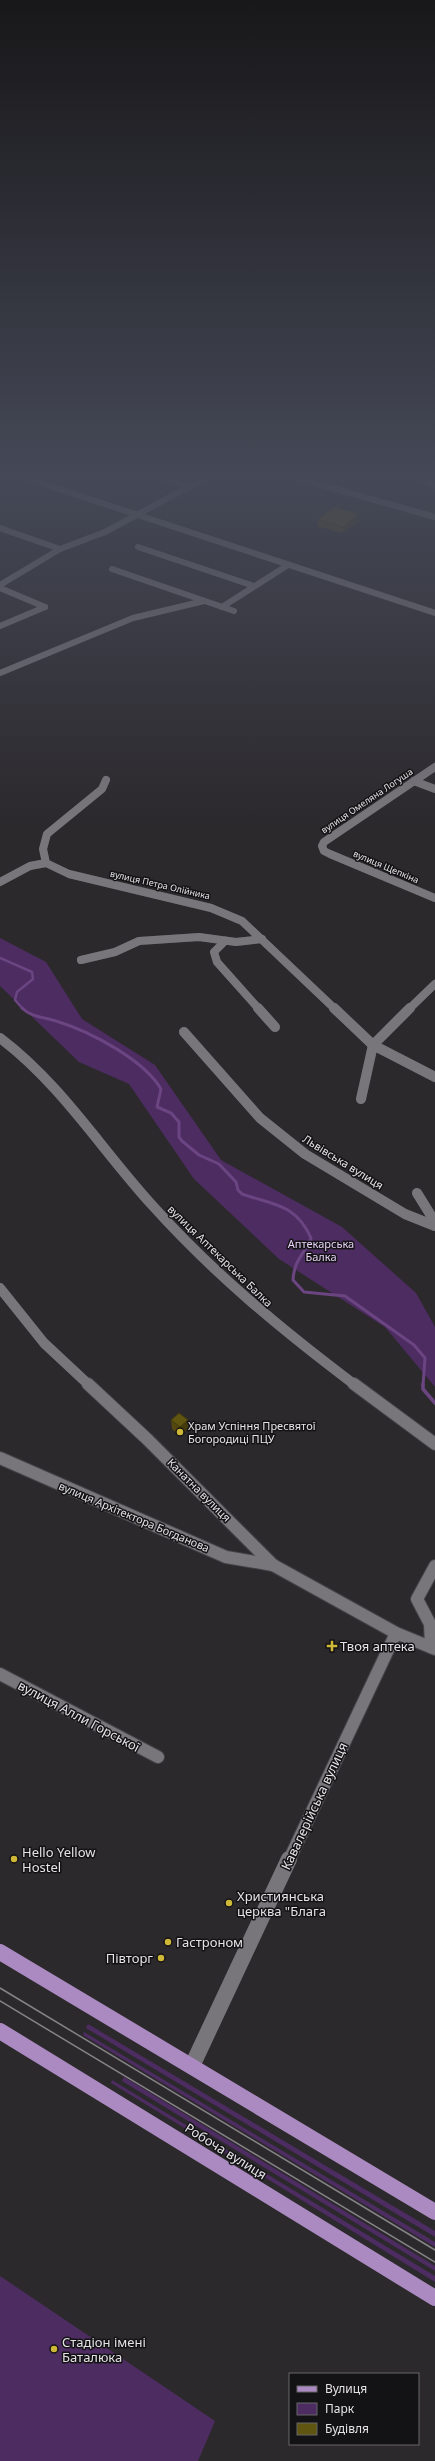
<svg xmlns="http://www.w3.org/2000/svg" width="435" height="2461" font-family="'Noto Sans',sans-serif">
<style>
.green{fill:#4d2c61}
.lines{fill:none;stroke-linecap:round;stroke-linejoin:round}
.stream-far2{stroke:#6b4582;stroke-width:2.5}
.stream-far1{stroke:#6b4582;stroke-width:3}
.stream{stroke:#6b4582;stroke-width:3.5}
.minor-far4-casing{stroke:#464448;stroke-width:6}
.minor-far3-casing{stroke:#464448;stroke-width:8}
.minor-far2-casing{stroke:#464448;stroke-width:10}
.minor-far1-casing{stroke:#464448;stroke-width:14}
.minor-casing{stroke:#464448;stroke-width:16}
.major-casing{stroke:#464448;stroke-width:16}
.minor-far4{stroke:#79767b;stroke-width:6}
.minor-far3{stroke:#79767b;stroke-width:8}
.minor-far2{stroke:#79767b;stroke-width:10}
.minor-far1{stroke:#79767b;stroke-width:12}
.minor{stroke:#79767b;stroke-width:16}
.major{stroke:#ab8ac1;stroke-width:16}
.tram{stroke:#858386;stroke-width:1.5}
.wall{fill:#53480f}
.shaded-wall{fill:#433b0c}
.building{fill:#605411;stroke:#433b0c}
.poi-dot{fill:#cfb837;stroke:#131214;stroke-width:1.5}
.labels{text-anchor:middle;stroke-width:3;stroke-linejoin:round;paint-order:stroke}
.far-street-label{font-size:9px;fill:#e5e3e6;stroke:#131214}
.street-label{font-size:11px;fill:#e5e3e6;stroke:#131214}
.park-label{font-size:11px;fill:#e7d1f6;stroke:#131214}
.poi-label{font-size:11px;fill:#e5e3e6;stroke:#131214;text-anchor:start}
.near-poi-label{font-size:13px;fill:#e5e3e6;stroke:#131214;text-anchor:start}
.near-street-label{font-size:13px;fill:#e5e3e6;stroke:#131214}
</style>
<rect width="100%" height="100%" fill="#2c292d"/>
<!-- green -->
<g class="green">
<polygon points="0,938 46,962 82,1019 155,1065 221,1160 342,1227 416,1293 435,1327 435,1387 385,1327 279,1259 194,1179 129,1084 79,1062 0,986"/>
<polygon points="88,2024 435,2231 435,2237 86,2028"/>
<polygon points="84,2032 435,2242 435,2247 83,2035"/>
<polygon points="124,2077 435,2266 435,2271 122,2081"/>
<polygon points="112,2080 435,2276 435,2282 111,2083"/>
<polygon points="0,2276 215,2421 198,2461 0,2461"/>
</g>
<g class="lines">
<!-- stream-far2 -->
<polyline class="stream-far2" points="0,958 32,972 33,979 17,992 15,1000 23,1009"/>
<!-- stream-far1 -->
<path class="stream-far1" d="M22 1008C32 1018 46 1017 59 1022 91 1032 144 1060 161 1089L157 1107 171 1113 179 1122V1137L182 1141 199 1155 219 1164 236 1182 238 1190 242 1194C274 1205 296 1204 311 1238 304 1255 294 1260 293 1280L304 1292 345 1296 414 1345 425 1358 423 1385"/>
<!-- stream -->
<polyline class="stream" points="423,1384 423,1389 435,1403"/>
<!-- minor-far4 casing -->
<g class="minor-far4-casing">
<g id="minor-far4">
<polyline points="23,477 435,613"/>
<polyline points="159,477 190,487"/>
<polyline points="293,477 435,517"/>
<polyline points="419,477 435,486"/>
<polyline points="0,528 60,549"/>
<polyline points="138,547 254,586"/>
<polyline points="112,569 234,611"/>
<polyline points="0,585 60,549 105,532 207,477"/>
<polyline points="0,588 45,607"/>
<polyline points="222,607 288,565"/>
<polyline points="0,626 45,607"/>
<polyline points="0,673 133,618 204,601"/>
</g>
</g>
<!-- minor-far3 casing -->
<g class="minor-far3-casing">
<g id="minor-far3">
<polyline points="435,767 324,842 322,846 324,851 330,854 435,898"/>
<polyline points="106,780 102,789 47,834 43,849 46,863 69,874 211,908 242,921 335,1009"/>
<polyline points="414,781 435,789"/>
<polyline points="0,882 30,866 46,863"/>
<polyline points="225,941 214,952 217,962 259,1009"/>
<polyline points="81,960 115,952 139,941 199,937 236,942 262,939"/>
<polyline points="409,1009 435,984"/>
</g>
</g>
<!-- minor-far2 casing -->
<g class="minor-far2-casing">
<g id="minor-far2">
<polyline points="258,1008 275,1027"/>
<polyline points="334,1008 373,1045 435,1077"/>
<polyline points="184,1032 260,1118 305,1154 405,1214 435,1226"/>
<path d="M0 1038C61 1084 101 1149 152 1205 213 1273 282 1330 355 1385"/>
<polyline points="361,1099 373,1045 410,1008"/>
<polyline points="417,1193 435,1222"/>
<polyline points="0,1288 44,1343 89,1385"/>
</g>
</g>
<!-- minor-far1 casing -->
<g class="minor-far1-casing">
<g id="minor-far1">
<polyline points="88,1384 147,1439 273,1565 396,1633 435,1649"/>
<polyline points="354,1384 435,1444"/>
<polyline points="0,1458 226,1557 273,1565"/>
<polyline points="431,1647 430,1624 417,1599 435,1566"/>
<polyline points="0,1674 158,1757"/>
<polyline points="289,1860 396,1633"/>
</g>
</g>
<!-- minor casing -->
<g class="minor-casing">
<polyline id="minor" points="192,2066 289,1859"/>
</g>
<!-- major casing -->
<g class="major-casing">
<g id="major">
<polyline points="0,1952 435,2212"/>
<polyline points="0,2031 435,2298"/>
</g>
</g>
<!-- minor-far4 -->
<use href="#minor-far4" class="minor-far4"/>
<!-- minor-far3 -->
<use href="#minor-far3" class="minor-far3"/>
<!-- minor-far2 -->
<use href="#minor-far2" class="minor-far2"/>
<!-- minor-far1 -->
<use href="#minor-far1" class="minor-far1"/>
<!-- minor -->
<use href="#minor" class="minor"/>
<!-- major -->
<use href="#major" class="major"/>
<!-- tram -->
<g class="tram">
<polyline points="0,1988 435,2250"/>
<polyline points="0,2001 435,2262"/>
</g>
</g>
<!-- wall -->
<g class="wall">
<polygon points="318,519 359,521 342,533 317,526"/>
<polygon points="171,1420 188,1429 180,1436 172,1429"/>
</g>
<!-- shaded-wall -->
<g class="shaded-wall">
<polygon points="359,514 359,521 342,533 343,527"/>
<polygon points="188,1420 188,1429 180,1436 180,1427"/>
</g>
<!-- building -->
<g class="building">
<polygon points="334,507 359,514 343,527 318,519"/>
<polygon points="179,1413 188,1420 180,1427 171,1420"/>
</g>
<!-- sky -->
<linearGradient id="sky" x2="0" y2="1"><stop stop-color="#181719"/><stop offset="0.58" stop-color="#454957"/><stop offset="1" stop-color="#454957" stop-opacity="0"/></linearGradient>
<rect width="435" height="822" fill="url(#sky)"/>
<!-- markers -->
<g class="poi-dot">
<circle cx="180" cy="1432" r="4"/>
<path d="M330 1640h4v4h4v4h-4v4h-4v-4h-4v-4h4z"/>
<circle cx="14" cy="1859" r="4"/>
<circle cx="229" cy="1903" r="4"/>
<circle cx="168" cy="1942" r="4"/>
<circle cx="161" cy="1958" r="4"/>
<circle cx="54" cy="2349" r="4"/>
</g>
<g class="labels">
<!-- far-street labels -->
<g class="far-street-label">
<text transform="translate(367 801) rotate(-34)" y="3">вулиця Омеляна Логуша</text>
<text transform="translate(386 867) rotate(23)" y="3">вулиця Щепкіна</text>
<text transform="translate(160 885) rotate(13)" y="3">вулиця Петра Олійника</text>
</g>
<!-- street labels -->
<g class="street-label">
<text transform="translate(343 1162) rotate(32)" y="4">Львівська вулиця</text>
<text transform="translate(220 1256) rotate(44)" y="4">вулиця Аптекарська Балка</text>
<text transform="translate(199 1490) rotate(45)" y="4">Канатна вулиця</text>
<text transform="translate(134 1517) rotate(23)" y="4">вулиця Архітектора Богданова</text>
</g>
<!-- park labels -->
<g class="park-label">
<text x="321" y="1248">Аптекарська<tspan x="321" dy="13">Балка</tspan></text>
</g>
<!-- poi labels -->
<g class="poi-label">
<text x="188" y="1430">Храм Успіння Пресвятої<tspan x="188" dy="13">Богородиці ПЦУ</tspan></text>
</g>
<!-- near-poi labels -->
<g class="near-poi-label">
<text x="340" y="1651">Твоя аптека</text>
<text x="22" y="1857">Hello Yellow<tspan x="22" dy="15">Hostel</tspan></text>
<text x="237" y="1901">Християнська<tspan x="237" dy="15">церква "Блага</tspan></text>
<text x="176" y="1947">Гастроном</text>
<text x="153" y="1963" text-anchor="end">Півторг</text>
<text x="62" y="2347">Стадіон імені<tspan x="62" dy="15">Баталюка</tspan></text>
</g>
<!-- near-street labels -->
<g class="near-street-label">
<text transform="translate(79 1716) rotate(28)" y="5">вулиця Алли Горської</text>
<text transform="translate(314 1806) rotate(-65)" y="5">Кавалерійська вулиця</text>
<text transform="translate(226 2151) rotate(32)" y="5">Робоча вулиця</text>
</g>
</g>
<!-- legend -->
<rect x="289" y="2373" width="130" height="72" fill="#131214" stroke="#676668"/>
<rect x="297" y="2386" width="20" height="6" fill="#ab8ac1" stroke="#676668"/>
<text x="325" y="2393" font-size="12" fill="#e5e3e6">Вулиця</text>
<rect x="297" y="2403" width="20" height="12" fill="#4d2c61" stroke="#676668"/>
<text x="325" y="2413" font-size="12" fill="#e5e3e6">Парк</text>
<rect x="297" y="2423" width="20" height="12" fill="#605411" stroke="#676668"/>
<text x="325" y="2433" font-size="12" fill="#e5e3e6">Будівля</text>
</svg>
